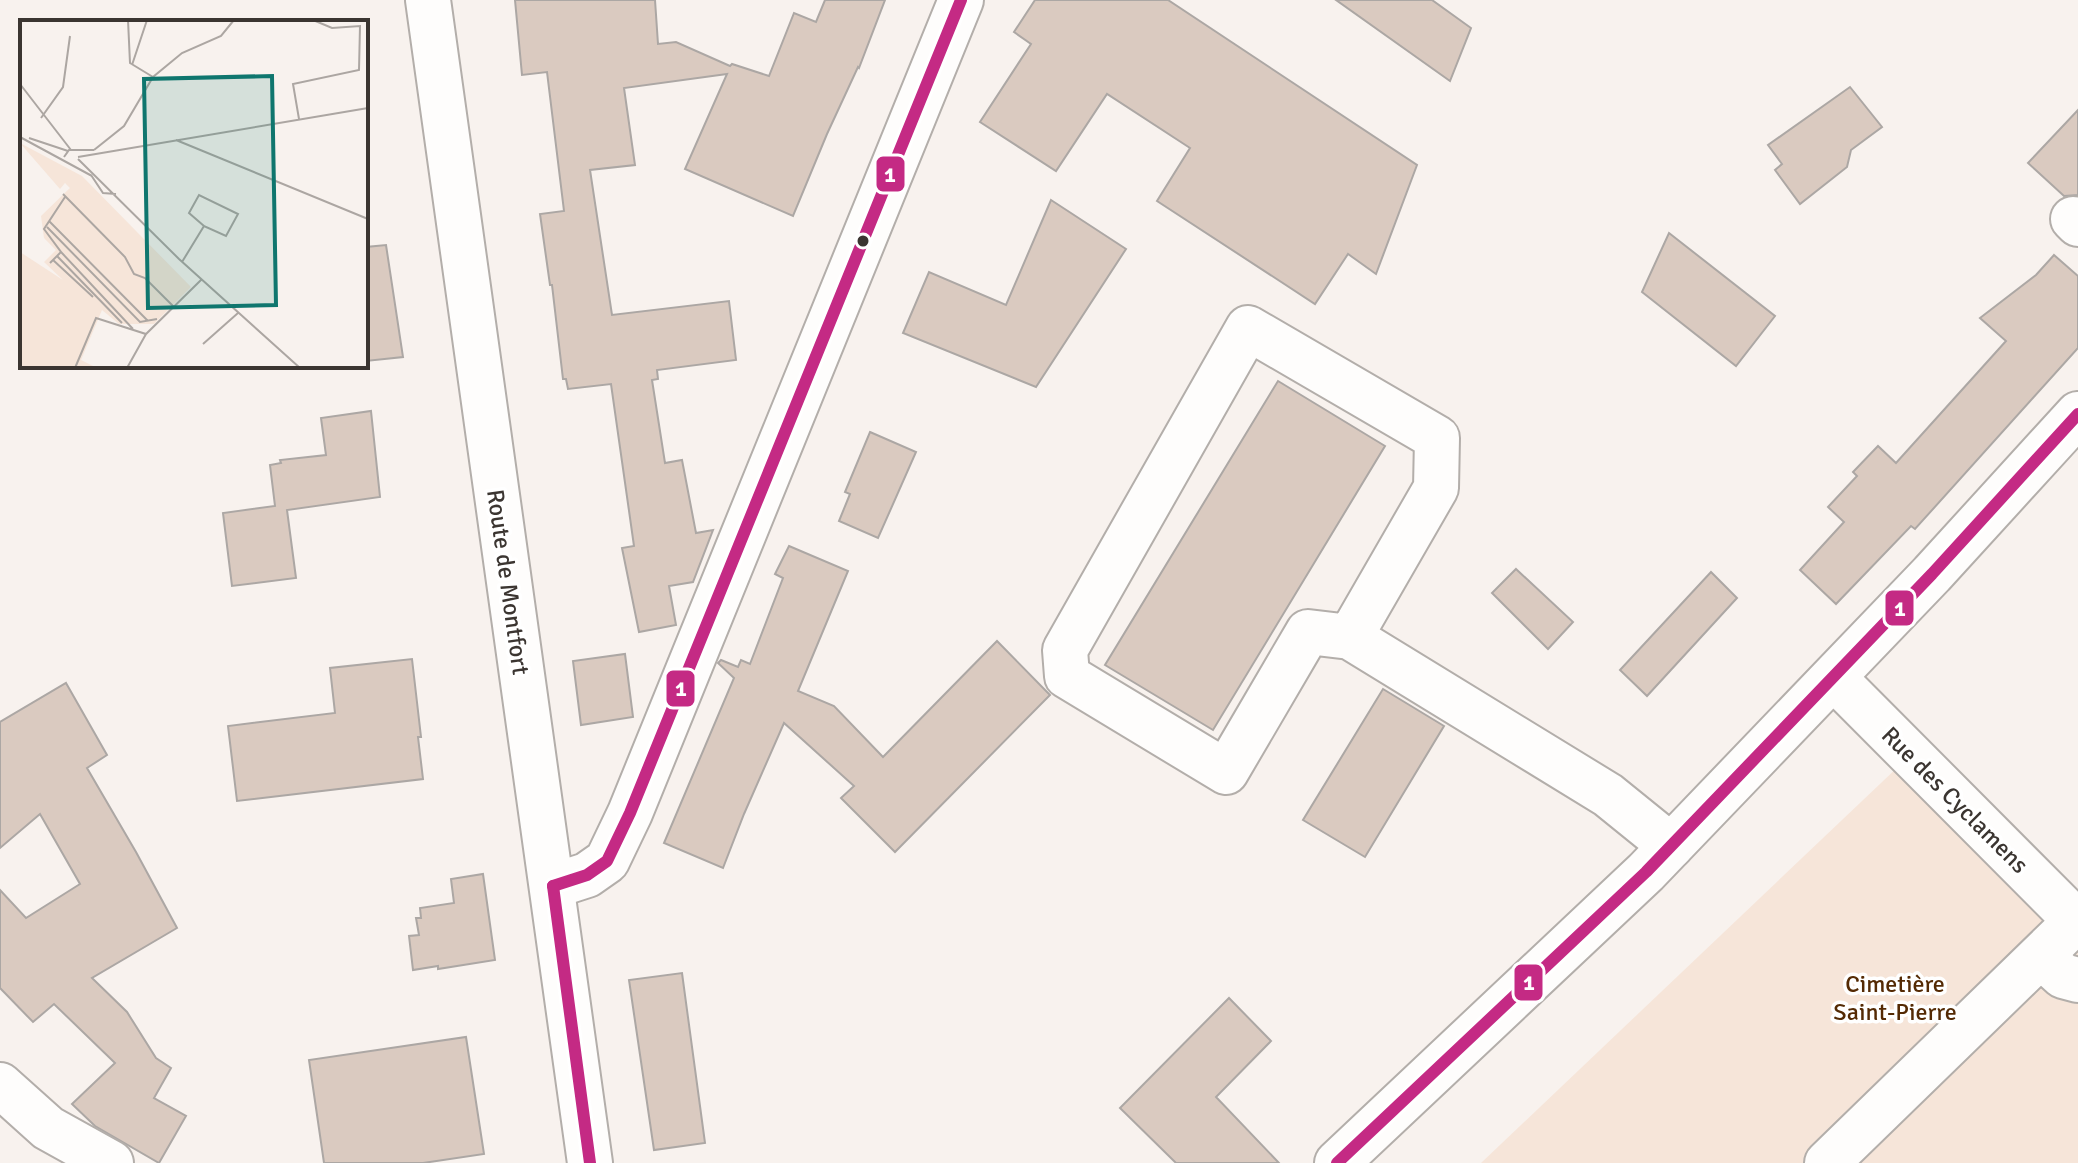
<svg xmlns="http://www.w3.org/2000/svg" width="2078" height="1163" font-family="Signika,sans-serif">
<style>
.green{fill:#f6e5d9}
.building{fill:#dacac0;stroke:#aca7a4;stroke-width:2}
.lines{fill:none;stroke-linecap:round;stroke-linejoin:round}
.minor-casing{stroke:#b3aeaa;stroke-width:48}
.major-casing{stroke:#b3aeaa;stroke-width:48}
.minor{stroke:#fefdfc;stroke-width:44}
.major{stroke:#fefdfc;stroke-width:44}
.bus-1-casing{stroke:#fff;stroke-width:18}
.bus-1{stroke:#c42a84;stroke-width:12}
.bus-dot{fill:#3b3531;stroke:#fff;stroke-width:3}
.labels{text-anchor:middle;stroke-width:7;stroke-linejoin:round;paint-order:stroke}
.street-label{font-size:24px;fill:#3b3531;stroke:#fff}
.park-label{font-size:24px;fill:#542a04;stroke:#fff}
.inset-road{fill:none;stroke:#aca6a2;stroke-width:2}
.view{fill:#0f766e;fill-opacity:0.15;stroke:#0f766e;stroke-width:4}
.inset-edge{fill:none;stroke:#3b3531;stroke-width:4}
.line-badge{stroke:#fff;stroke-width:3}
.badge-label{font-size:22px;text-anchor:middle;font-weight:bold;fill:#fff}
</style>
<rect width="100%" height="100%" fill="#f8f2ee"/>
<!-- green -->
<polygon class="green" points="1901,764 2078,948 2078,1163 1481,1163"/>
<!-- building -->
<g class="building">
<polygon points="515,0 655,0 658,44 676,42 730,66 732,64 769,76 794,13 816,22 825,0 885,0 859,68 858,67 827,134 793,216 685,169 727,74 624,88 635,165 590,170 612,315 729,301 736,360 657,370 658,379 652,380 665,463 682,460 696,533 713,530 693,582 669,586 676,625 639,632 622,548 634,546 611,384 568,389 566,379 563,379 552,285 550,285 540,214 564,211 547,72 522,75"/>
<polygon points="1035,0 1168,0 1417,165 1376,274 1348,254 1315,304 1157,201 1190,148 1107,94 1056,171 980,122 1031,44 1014,32"/>
<polygon points="1336,0 1432,0 1471,28 1450,81"/>
<polygon points="1850,87 1882,127 1851,150 1847,167 1800,204 1775,170 1782,164 1768,145"/>
<polygon points="2078,110 2078,195 2064,196 2028,163"/>
<polygon points="1051,200 1126,249 1036,387 903,333 929,272 1006,305"/>
<polygon points="1669,233 1775,316 1736,366 1642,292"/>
<polygon points="386,245 403,357 366,361 366,247"/>
<polygon points="2054,255 2078,276 2078,348 1915,529 1911,526 1836,604 1800,570 1844,522 1828,507 1857,476 1853,472 1878,446 1896,463 2006,341 1980,318 2036,275"/>
<polygon points="1278,381 1385,446 1213,730 1105,665"/>
<polygon points="371,411 380,497 287,510 296,578 232,586 223,513 275,506 270,465 281,463 280,460 326,455 321,418"/>
<polygon points="870,432 916,452 878,538 839,521 850,494 845,492"/>
<polygon points="789,546 848,571 798,691 834,706 883,757 997,641 1050,695 895,852 841,798 854,786 784,723 744,814 723,868 664,843 734,678 718,663 721,660 738,667 741,660 750,664 783,578 775,574"/>
<polygon points="1516,569 1573,622 1548,649 1492,593"/>
<polygon points="1711,572 1737,598 1647,696 1620,670"/>
<polygon points="625,654 633,717 581,725 573,661"/>
<polygon points="412,659 421,737 418,737 423,779 237,801 228,726 335,713 330,668"/>
<polygon points="66,683 107,755 87,768 136,852 177,928 92,978 127,1012 156,1058 171,1068 154,1098 186,1116 159,1163 95,1126 72,1104 115,1063 54,1004 33,1022 0,988 0,890 26,918 80,884 40,814 0,848 0,722"/>
<polygon points="1383,689 1444,726 1365,857 1303,820"/>
<polygon points="483,874 495,960 438,969 438,966 413,970 409,936 419,935 416,918 421,918 420,908 454,903 451,879"/>
<polygon points="682,973 705,1143 654,1150 629,980"/>
<polygon points="1229,998 1271,1041 1216,1097 1279,1163 1176,1163 1120,1108"/>
<polygon points="466,1037 484,1154 423,1163 324,1163 309,1060"/>
</g>
<g class="lines">
<!-- minor casing -->
<g class="minor-casing">
<g id="minor">
<polyline points="2073,219 2078,224"/>
<polyline points="1350,637 1308,632 1226,772 1067,676 1065,650 1248,328 1437,438 1436,488 1350,637 1608,795 1671,846"/>
<polyline points="1834,678 2078,923"/>
<polyline points="553,886 587,875 607,861 630,813 961,0"/>
<polyline points="2041,956 2063,976 2078,980"/>
<polyline points="0,1085 48,1128 111,1163"/>
<polyline points="1827,1163 2076,921"/>
</g>
</g>
<!-- major casing -->
<g class="major-casing">
<g id="major">
<polyline points="428,0 590,1163"/>
<polyline points="1337,1163 1646,872 1932,574 2078,414"/>
</g>
</g>
<!-- minor -->
<use href="#minor" class="minor"/>
<!-- major -->
<use href="#major" class="major"/>
<!-- bus-1 casing -->
<g class="bus-1-casing">
<g id="bus-1">
<polyline points="553,886 587,875 607,861 630,813 961,0"/>
<polyline points="553,886 590,1163"/>
<polyline points="1337,1163 1646,872 1932,574 2078,414"/>
</g>
</g>
<!-- bus-1 -->
<use href="#bus-1" class="bus-1"/>
</g>
<!-- markers -->
<circle class="bus-dot" cx="863" cy="241" r="7"/>
<g class="labels">
<!-- street labels -->
<g class="street-label">
<text transform="translate(508 582) rotate(82)" y="8">Route de Montfort</text>
<text transform="translate(1955 800) rotate(45)" y="8">Rue des Cyclamens</text>
</g>
<!-- park labels -->
<g class="park-label">
<text x="1895" y="992">Cimetière<tspan x="1895" dy="28">Saint-Pierre</tspan></text>
</g>
</g>
<!-- overview -->
<g transform="translate(20 20)">
<rect width="348" height="348" fill="#f8f2ee"/>
<path d="M0 123 62 156 171 267 134 304H99L82 290 61 340 77 348H0V232L43 260 24 242 36 230 24 218 21 196 50 168 45 163 40 169Z" fill="#f6e5d9"/>
<path class="inset-road" d="M108 0 110 43 133 57M112 45 127 0M0 64 51 130M21 98 43 67 50 16M279 99 273 64 339 50 340 6 312 8 293 0M0 117 72 156M9 118 48 131M156 120 348 199M74 130 104 106 133 57 162 33 201 16 214 0M44 137 49 130H74M58 137 348 88M58 139 159 239 280 348M71 155 83 173 96 174M43 174 105 237 114 254 125 258 154 287M29 201 128 301M27 207 120 302 137 299M41 232 113 309M37 236 102 303M33 240 73 277M162 242 184 206 206 216 218 194 179 175 169 193 184 206M30 243 41 232 24 209 45 177M183 324 218 293M55 348 76 298 126 314 181 260M107 348 126 314"/>
<path class="view" d="M252 56 256 285 128 288 124 59Z"/>
<rect width="348" height="348" class="inset-edge"/>
</g>
<g class="line-badge">
<rect x="875" y="155" width="31" height="38" rx="8" fill="#c42a84"/>
<rect x="1884" y="589" width="31" height="38" rx="8" fill="#c42a84"/>
<rect x="665" y="669" width="31" height="39" rx="8" fill="#c42a84"/>
<rect x="1513" y="963" width="31" height="39" rx="8" fill="#c42a84"/>
</g>
<g class="badge-label">
<text x="890" y="182">1</text>
<text x="1900" y="616">1</text>
<text x="681" y="696">1</text>
<text x="1529" y="990">1</text>
</g>
</svg>
